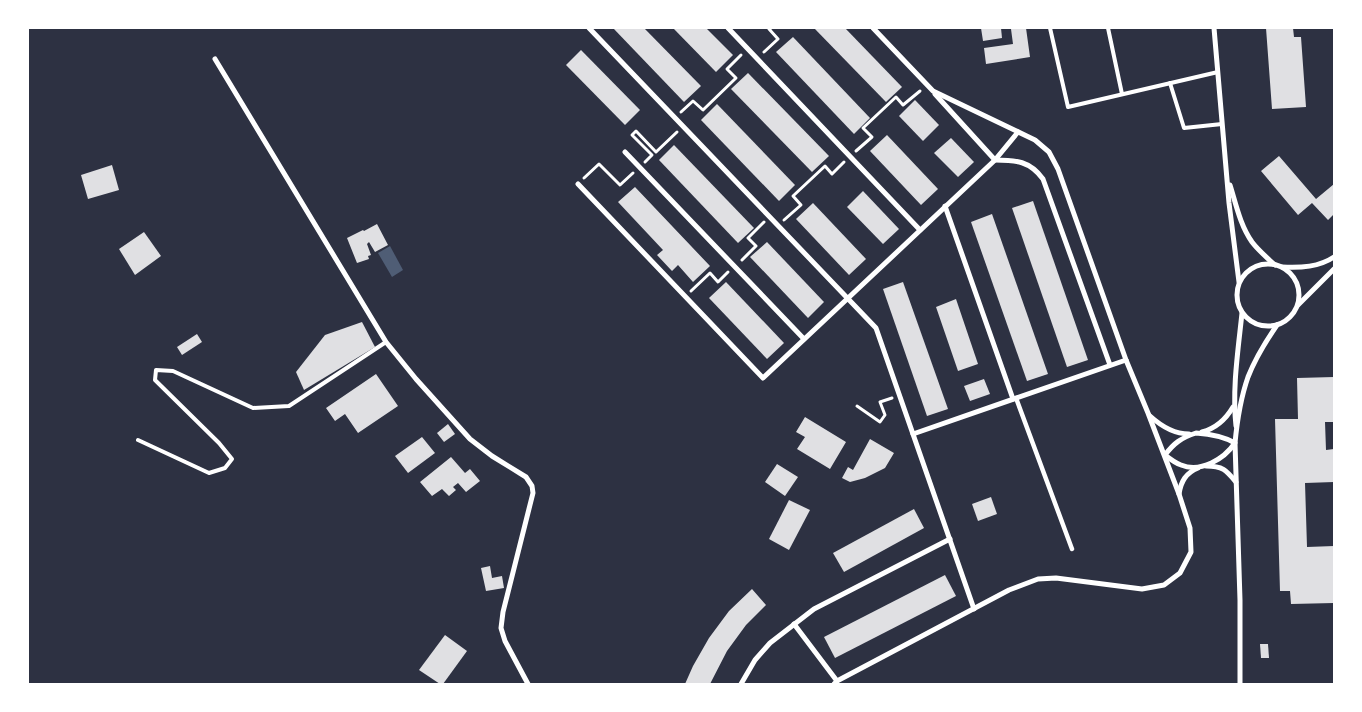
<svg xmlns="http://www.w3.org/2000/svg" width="1362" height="712" font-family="'Exo 2',sans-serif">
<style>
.water{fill:#4f5d75}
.building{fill:#e0e0e3}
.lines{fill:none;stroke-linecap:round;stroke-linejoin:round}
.path{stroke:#fff;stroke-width:3}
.service{stroke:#fff;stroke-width:4}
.pedestrian{stroke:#fff;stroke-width:4.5}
.minor{stroke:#fff;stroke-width:5}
</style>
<rect width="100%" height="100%" fill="#2d3142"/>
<!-- water -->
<polygon class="water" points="390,246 403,270 392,277 378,253"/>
<!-- building -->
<g class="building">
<polygon points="613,28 644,28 701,86 684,102"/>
<polygon points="673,28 706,28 733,55 716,72"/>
<polygon points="814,28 845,28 902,87 886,102"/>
<polygon points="981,28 1001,28 1002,38 983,41"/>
<polygon points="1022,28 1026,28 1030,57 986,64 984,48 1013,44 1011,29"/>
<polygon points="1266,28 1293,28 1294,37 1301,37 1306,107 1272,109"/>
<polygon points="793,37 870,118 854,134 776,52"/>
<polygon points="581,50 640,110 625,125 566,65"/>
<polygon points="748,73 829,156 812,172 731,89"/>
<polygon points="915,100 939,125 923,141 899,116"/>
<polygon points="717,104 795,185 779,201 701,120"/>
<polygon points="887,135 938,189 921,205 870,151"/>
<polygon points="951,138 974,162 958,177 934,153"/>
<polygon points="674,145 754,228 738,243 659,160"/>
<polygon points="1279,156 1316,199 1334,184 1334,214 1328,220 1312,203 1298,215 1261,171"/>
<polygon points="112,165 119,190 88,199 81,175"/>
<polygon points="635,187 710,266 693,282 678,265 672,271 657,255 663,250 618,202"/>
<polygon points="863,191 899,229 883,244 847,207"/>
<polygon points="1033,201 1088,360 1067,367 1012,208"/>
<polygon points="813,203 866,259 849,275 796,219"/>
<polygon points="992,214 1048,374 1027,381 971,222"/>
<polygon points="377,224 388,245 375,252 369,242 367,244 371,255 368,256 369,259 357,263 347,238 363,230 364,231"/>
<polygon points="144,232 161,256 135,275 119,249"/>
<polygon points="767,242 824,302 808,318 750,257"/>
<polygon points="726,282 784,343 767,359 709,298"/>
<polygon points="903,282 948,409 927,416 883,289"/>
<polygon points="956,299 978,364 958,371 936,307"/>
<polygon points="362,322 375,347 304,390 296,372 325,335"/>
<polygon points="197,334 202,342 182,355 177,347"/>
<polygon points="376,374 398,406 358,433 345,414 335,421 326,408"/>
<polygon points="1334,377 1334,422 1325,422 1326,450 1334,449 1334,482 1305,483 1307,547 1334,546 1334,603 1291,604 1290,591 1280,591 1275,419 1298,419 1297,378"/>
<polygon points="984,379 990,394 970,401 964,386"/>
<polygon points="805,417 846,442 830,469 797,449 805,437 796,432"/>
<polygon points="448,424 455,434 444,442 437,433"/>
<polygon points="422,437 435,453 408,473 395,456"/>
<polygon points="870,439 894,453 885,468 865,478 850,482 842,478 848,467 853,470"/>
<polygon points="451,457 465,473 470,469 480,481 466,492 458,483 453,487 456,490 449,496 442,489 432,496 420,482"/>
<polygon points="777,464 798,477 785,496 765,482"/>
<polygon points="991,497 997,514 978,521 972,504"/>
<polygon points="789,500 810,510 789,550 769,539"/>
<polygon points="914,509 924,528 844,572 833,553"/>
<polygon points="490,566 492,578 502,576 504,588 486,591 481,568"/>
<polygon points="945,575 956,596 835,658 824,637"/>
<polygon points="752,589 766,605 746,625 727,651 710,684 685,684 693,666 709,638 729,611"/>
<polygon points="445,635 467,651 443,684 440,684 419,670"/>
<polygon points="1260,644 1268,644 1269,658 1261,658"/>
</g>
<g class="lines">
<!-- path -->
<g class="path">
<polyline points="764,52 778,39 769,29 771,28"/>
<polyline points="681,112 693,101 703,110 736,78 727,69 741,55"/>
<polyline points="856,151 872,137 863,128 896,97 903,105 920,91"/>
<polyline points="645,162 652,155 632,135 636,131 656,152 677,132"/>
<polyline points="584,178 599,164 620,185 633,173"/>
<polyline points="784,220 801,205 793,196 825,166 832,174 844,162"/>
<polyline points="742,260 756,246 748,238 764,222"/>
<polyline points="691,291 710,273 718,282 728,272"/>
<polyline points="857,406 880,422 885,415 880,402 892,398"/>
</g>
<!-- service -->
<g class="service">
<polyline points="1050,28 1068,107 1218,72"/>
<polyline points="1108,28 1122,94"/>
<polyline points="1170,83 1184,128 1222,124"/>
<polyline points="138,440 209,473 225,468 232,459 219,443 155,380 156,370 173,371 253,408 289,406 386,342"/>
</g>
<!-- pedestrian -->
<polyline class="pedestrian" points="1016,398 1072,549"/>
<!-- minor -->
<g class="minor">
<polyline points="589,28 876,328 974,609"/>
<polyline points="728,28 920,230"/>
<polyline points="1214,28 1229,203 1239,282"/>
<polyline points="215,59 386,342 416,379 470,439 492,456 526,477 532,486 533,493 503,612 501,628 505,641 528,684"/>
<path d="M935 94 995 160C1016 160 1030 161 1043 179L1110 365"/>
<polyline points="625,152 804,339"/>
<polyline points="578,184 763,378 995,160 1018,132"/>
<path d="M1230 185C1236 204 1240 225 1252 242 1258 250 1266 257 1275 265"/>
<polyline points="945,206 1013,399"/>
<circle cx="1268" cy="295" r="31"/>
<path d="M1282 267C1301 268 1319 267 1334 257"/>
<polyline points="1298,305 1334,269"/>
<path d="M1150 416C1161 426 1174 434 1189 434"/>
<path d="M1236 426C1232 389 1238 351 1242 313"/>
<path d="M1202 432C1217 428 1226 419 1233 407"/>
<path d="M1196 433C1210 434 1223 436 1235 443 1224 459 1201 473 1181 465 1175 463 1170 459 1165 455 1174 443 1181 438 1196 433Z"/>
<polyline points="913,434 1126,360"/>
<path d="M1206 466C1223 466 1226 470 1236 482"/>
<path d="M1179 494C1181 481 1186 473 1198 468"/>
<polyline points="794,624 837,681"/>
<polyline points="741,684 755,660 770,643 814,609 950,539"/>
<polyline points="834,684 837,681 1009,590 1038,579 1056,578 1142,589 1164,585 1180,573 1191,552 1190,528 1179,494 1148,413 1126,360 1058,169 1049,152 1035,140 933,91 873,28"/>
<path d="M1240 684V600L1235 443C1237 422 1241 397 1248 377 1255 359 1266 341 1277 325"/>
</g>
</g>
<!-- border -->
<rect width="1362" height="712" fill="none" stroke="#ffffff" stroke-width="58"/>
</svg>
